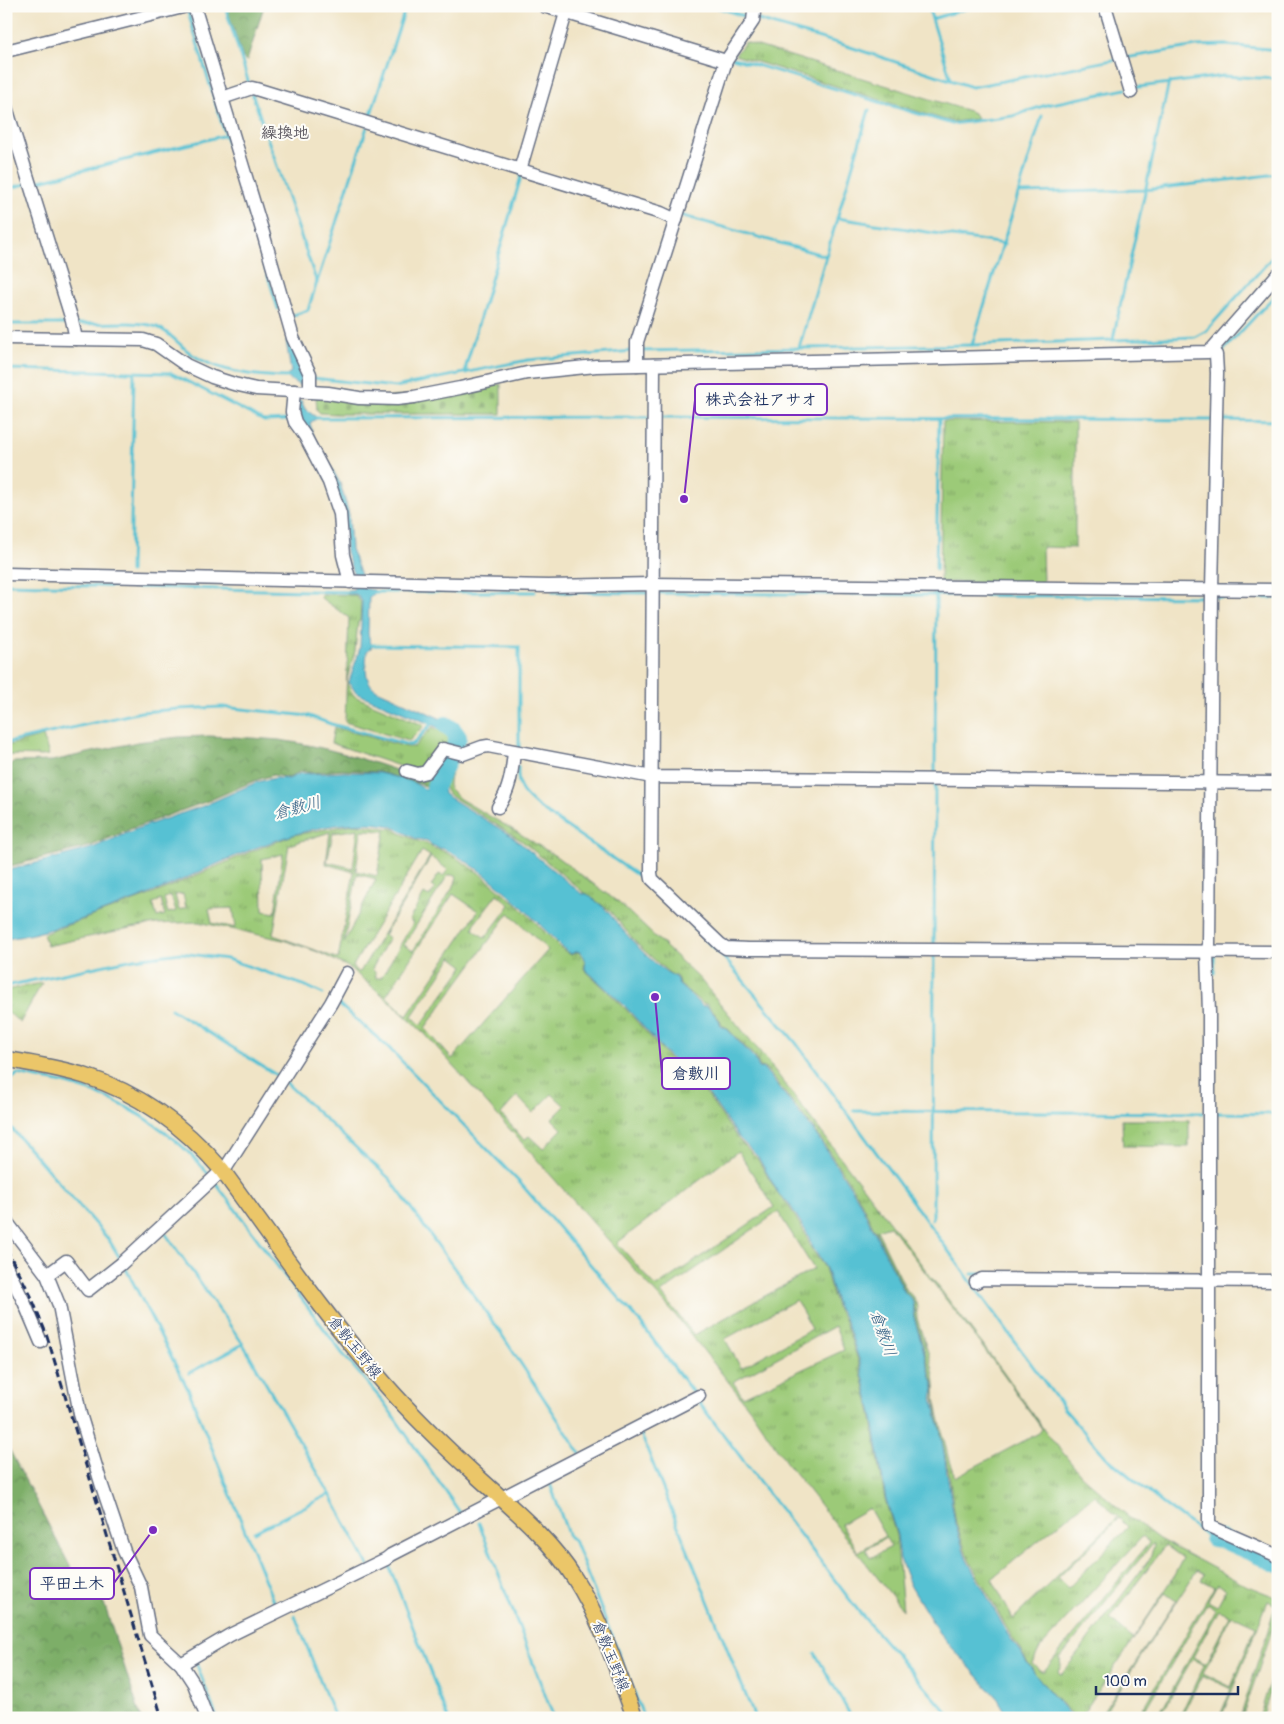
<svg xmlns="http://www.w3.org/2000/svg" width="1284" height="1724" font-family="Pangolin,'Klee One',sans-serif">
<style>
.grass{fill:url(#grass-tufts);stroke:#5c7c6b;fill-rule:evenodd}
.forest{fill:url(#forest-crowns);stroke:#4c6e63}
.cemetery{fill:url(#cemetery-stones);stroke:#5c7c6b}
.water{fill:#57c1d3;stroke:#397898}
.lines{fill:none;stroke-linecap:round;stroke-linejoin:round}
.stream{stroke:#57c1d3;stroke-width:3}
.river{stroke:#57c1d3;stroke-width:18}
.minor-casing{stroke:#666e82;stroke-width:15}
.major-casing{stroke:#666e82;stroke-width:18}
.minor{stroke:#fff;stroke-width:12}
.major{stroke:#ebc669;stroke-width:15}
.rail{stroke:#1b2f5e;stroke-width:3;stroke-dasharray:8 4;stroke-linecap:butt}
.labels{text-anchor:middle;stroke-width:4;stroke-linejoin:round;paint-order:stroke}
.street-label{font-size:15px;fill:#1b2f5e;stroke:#fdfcf7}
.neighbourhood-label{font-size:16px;font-weight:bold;fill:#5e5a62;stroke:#fdfcf7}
.water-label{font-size:16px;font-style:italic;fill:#2d5b81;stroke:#fdfcf7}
.leader{fill:none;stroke:#7b2cbf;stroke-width:2}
.callout-dot{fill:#7b2cbf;stroke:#fdfcf7;stroke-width:2}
.callout{fill:#fdfcf7;stroke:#7b2cbf;stroke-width:2}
.callout-label{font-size:16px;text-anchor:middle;font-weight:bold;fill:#1b2f5e}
</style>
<defs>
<pattern id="grass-tufts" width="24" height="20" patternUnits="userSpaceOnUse" patternTransform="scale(1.25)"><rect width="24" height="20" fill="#9cca78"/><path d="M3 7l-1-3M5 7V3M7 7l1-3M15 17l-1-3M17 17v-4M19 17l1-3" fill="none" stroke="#7ea466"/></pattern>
<pattern id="forest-crowns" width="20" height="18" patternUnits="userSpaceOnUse" patternTransform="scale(1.25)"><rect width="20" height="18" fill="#7dae68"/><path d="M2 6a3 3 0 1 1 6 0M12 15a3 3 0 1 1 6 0" fill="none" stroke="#668e59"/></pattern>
<pattern id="cemetery-stones" width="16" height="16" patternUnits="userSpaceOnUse" patternTransform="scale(1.25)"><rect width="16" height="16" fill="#9cca78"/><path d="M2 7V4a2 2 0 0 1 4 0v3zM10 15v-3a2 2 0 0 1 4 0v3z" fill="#7ea466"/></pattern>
</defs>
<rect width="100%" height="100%" fill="#fdfcf7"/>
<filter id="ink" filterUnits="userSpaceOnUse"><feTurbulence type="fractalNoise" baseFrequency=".02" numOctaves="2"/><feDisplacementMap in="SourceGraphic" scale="10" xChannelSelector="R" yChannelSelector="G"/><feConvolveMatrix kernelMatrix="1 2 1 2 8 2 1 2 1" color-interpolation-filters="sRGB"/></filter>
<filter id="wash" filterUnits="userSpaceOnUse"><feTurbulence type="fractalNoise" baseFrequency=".0096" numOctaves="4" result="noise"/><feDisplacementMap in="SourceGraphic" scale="20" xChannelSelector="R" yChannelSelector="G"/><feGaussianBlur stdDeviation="1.12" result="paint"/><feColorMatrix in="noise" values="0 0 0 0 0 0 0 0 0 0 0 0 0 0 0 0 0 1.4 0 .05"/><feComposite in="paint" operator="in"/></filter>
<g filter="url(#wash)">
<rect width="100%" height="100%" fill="#f0e4c6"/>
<!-- grass -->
<g class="grass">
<polygon points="745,42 969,111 974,113 977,119 952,122 735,55"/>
<polygon points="943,421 1075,422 1075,548 1042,547 1043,583 940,582"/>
<path d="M321 594 355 595 361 602 360 621 358 622 355 651 347 679C348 686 351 693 356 697L423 725V727L409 741 345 722 349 618 321 598Z"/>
<path d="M432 727C441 731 448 732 452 741L450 748 424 770 408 769 331 743 334 728H337L407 747H414Z"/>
<polygon points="43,736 49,755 42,756 6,755 6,746"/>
<path d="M450 767 453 768 449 781V788L460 799 517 832 557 857 619 903 699 978 766 1059 1003 1372 1042 1427 1081 1475 1123 1512 1159 1539 1245 1585 1278 1598V1613L1242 1718H1240L1276 1605 1268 1601 1221 1718H1219L1231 1689 1202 1675 1181 1718H1179L1204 1665 1192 1659 1159 1718H1157L1216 1610 1209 1604H1207L1140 1718H1137L1214 1587 1201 1580 1204 1574 1197 1570 1101 1718H1099L1176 1601 1165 1593 1084 1712 1091 1718H1078L1069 1712 1037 1677 1010 1634 969 1560 956 1524 949 1475 934 1398 935 1388 914 1315C916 1305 914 1299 906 1293L858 1196 814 1129 765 1068 760 1067 756 1058 726 1027 722 1026 720 1020 707 1004H703L679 984 677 977 669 973 638 945 609 910 583 892 522 841 448 794 444 786ZM890 1226 1002 1373 1042 1429 1039 1433 955 1477 949 1461 935 1399C938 1372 924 1344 917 1318 916 1313 918 1308 916 1303 914 1298 911 1294 907 1291L877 1230ZM1094 1495 1118 1517 1013 1619 992 1579ZM1119 1518 1128 1527 1068 1588 1058 1578ZM1143 1536 1149 1543 1044 1671H1041L1032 1664 1040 1648ZM1152 1544 1154 1546 1149 1560 1062 1674H1060L1058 1671 1061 1667 1060 1658ZM1165 1545 1183 1558 1170 1583 1133 1639 1110 1619ZM1217 1584 1226 1589 1217 1606 1208 1601ZM1219 1610 1230 1615 1205 1664 1193 1657ZM1232 1615 1256 1626 1231 1687 1203 1673Z"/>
<path d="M354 824 394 829 400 833 420 842 427 843 433 848 441 850 455 857 482 875 520 907 562 949 571 955 578 952C585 957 585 961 584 969L624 1007 676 1066 701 1086 738 1139 757 1158 780 1197 787 1203 805 1233 811 1248 825 1268 836 1307 844 1319 858 1360 871 1413 885 1500 896 1535 903 1610 786 1462 750 1409 676 1316 425 1034 380 993 348 967 318 952 283 940 198 922 157 924 130 928 47 946 43 934 153 894 250 852 293 835ZM358 829 353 868 327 862 333 833ZM361 830 385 831 377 876 356 871ZM330 832 326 864 354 872 338 959 310 948 273 935 289 845ZM422 851 430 856 360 972H358L353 966ZM283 854 275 913 263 911 262 859ZM431 857 448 870 443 876 439 874 431 886 435 889 429 897 424 894 409 920 413 923 381 978H376L375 972 372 969 389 938 384 935ZM357 874 376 879 344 943ZM448 875H452L457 877 455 884 413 951 404 945ZM183 894 186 908 179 910 175 895ZM453 894 478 911 407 1016 386 996ZM497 894 510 905 485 938 473 929 475 923ZM171 896 176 911 168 913 164 898ZM161 900 165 915 157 917 153 903ZM233 908 236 928 212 923 209 909ZM509 913 548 950 452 1059 425 1028ZM452 957 464 966 421 1025 412 1016ZM552 1094 565 1106 552 1119 562 1129 543 1149 529 1136 524 1140 501 1114 517 1096 533 1113ZM738 1151 774 1207 656 1287 617 1243ZM778 1212 814 1269 694 1335 661 1293ZM796 1300 812 1329 741 1368 725 1339ZM835 1326 844 1350 743 1397 733 1382ZM869 1508 885 1536 858 1552 841 1524ZM886 1538 891 1547 870 1558 866 1549Z"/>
<polygon points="42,983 20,1023 6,1010 6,990"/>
<polygon points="1122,1120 1189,1120 1189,1147 1123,1146"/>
<polygon points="1278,1656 1278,1668 1262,1718 1259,1718"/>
</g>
<!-- forest -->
<g class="forest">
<polygon points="226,6 264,6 247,61 243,58"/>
<path d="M209 736C233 737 256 738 279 740 324 746 368 760 410 775L442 761 443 763 439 766 429 787 379 772 342 770 311 773 301 771 289 778 273 775 254 781 208 801 133 828 91 846 6 867V819L9 804V765L13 762 52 761 137 742 179 737Z"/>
<polygon points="6,1443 72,1570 104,1603 141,1718 6,1718"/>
</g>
<!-- cemetery -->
<polygon class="cemetery" points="501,384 501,414 338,414 320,413 317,410 316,397 360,401"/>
<!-- water -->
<g class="water">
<polygon points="289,340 306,379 302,384 299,385 289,379 288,374 291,372 286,341"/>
<path d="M301 400 305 409 316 417V419L310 423 313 434 340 483 349 514 351 549 361 575 362 588 374 590V594L369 597 368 634 372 647 367 651C366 665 363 682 377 690L455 725 462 736 460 744 455 743 450 734 444 730 356 693 349 682 360 648 362 601 356 594H348V590L354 589V576L346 552 343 514 297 418 298 401Z"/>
<path d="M443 764 448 766C448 777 442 782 444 794L513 837 582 894H587C593 900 603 905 608 912 627 935 649 963 676 978L678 984 702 1006H707L719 1020 721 1027 726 1028 755 1059 759 1068 764 1069 813 1130 857 1197 905 1293C913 1299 915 1305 913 1314L934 1388 932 1398 940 1429 955 1524 967 1560 1009 1636 1037 1677 1068 1713 1075 1718H1009L998 1699 939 1633 910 1585 900 1559 897 1535 886 1500 872 1413 859 1359 845 1318 837 1306 826 1268 813 1248 807 1233 788 1202 780 1196 758 1157 739 1138 702 1085 676 1064 624 1005 585 969C586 960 586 956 578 951L571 954 563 948C527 912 491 872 444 849 441 848 437 848 434 846 431 845 430 843 428 841 425 840 420 840 417 839 407 835 397 827 386 825 312 813 221 864 154 892 141 898 128 902 115 907 80 920 43 934 6 939V871L92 848 139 828 203 806 257 782 275 778 289 779 301 773 311 774 344 772 379 773 410 781 425 789 430 788 440 766Z"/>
</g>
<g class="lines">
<!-- stream -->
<g class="stream">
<polyline points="225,6 249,84"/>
<polyline points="714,6 749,18"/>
<polyline points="928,6 951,80"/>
<polyline points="1277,6 1278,9"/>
<polyline points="187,9 278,309"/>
<polyline points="932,19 975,6"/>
<polyline points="758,20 844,45 972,87 1118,59"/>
<polyline points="733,58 952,124 1013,116 1046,105 1126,89"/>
<polyline points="1125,58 1197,46 1226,45 1278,50"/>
<polyline points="1132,88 1223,76 1278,79"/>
<polyline points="251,90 317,283"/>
<polyline points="369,120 406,6"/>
<polyline points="32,183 226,135"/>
<polyline points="6,189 26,184"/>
<polyline points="1019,193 1145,190 1278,174"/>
<polyline points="680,215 826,256"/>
<polyline points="837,218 1004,244"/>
<polyline points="291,316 308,310 367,127"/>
<polyline points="6,324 71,324"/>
<path d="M77 324C98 324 138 320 157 327 170 332 181 347 193 355 221 373 260 377 292 377"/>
<polyline points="1113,339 1169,82"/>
<polyline points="972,345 1042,116"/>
<polyline points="799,348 869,110"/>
<polyline points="640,351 972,345 1195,337 1206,331 1278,251"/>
<polyline points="1221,357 1223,351 1278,292"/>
<polyline points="6,369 171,373 264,421 290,420"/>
<polyline points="466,373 466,366 522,173"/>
<polyline points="313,378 395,387 528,360 633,351"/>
<polyline points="656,417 1213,420"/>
<polyline points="314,418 650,417"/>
<polyline points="1220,420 1278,421"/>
<polyline points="936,570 939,419"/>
<polyline points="130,572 134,373"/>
<polyline points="6,584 350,592"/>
<polyline points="371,592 535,592"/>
<polyline points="553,592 650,593"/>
<polyline points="656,593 1210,597"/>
<polyline points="1216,597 1278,598"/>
<polyline points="369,645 519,647 519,748"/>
<polyline points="6,743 141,712 178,709 223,707 309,716 331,724 409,745 413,744 434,721"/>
<path d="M518 767C517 789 522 793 538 807L650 884"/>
<polyline points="935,777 936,593"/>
<polyline points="693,927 725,959 796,1043 1065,1410 1106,1457 1162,1503 1203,1533 1213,1538"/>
<polyline points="934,947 935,783"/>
<polyline points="1214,973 1214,954"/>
<polyline points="6,986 134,959 181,953 227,959 306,986 323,994"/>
<polyline points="335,1001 388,1047 521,1184 639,1321 694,1394"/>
<polyline points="171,1009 281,1078"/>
<polyline points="285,1082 390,1179 498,1329 580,1453"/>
<path d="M6 1083 18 1074C34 1078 51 1080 67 1084 124 1099 175 1132 211 1177"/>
<polyline points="854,1111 1203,1113"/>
<polyline points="1212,1113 1278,1114"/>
<polyline points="6,1122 109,1240 121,1260"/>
<polyline points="215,1182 342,1353 385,1404 461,1514"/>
<polyline points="932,1219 933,1218 934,953"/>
<polyline points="163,1230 243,1344 330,1494 368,1565"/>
<polyline points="124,1265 189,1391 276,1608"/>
<polyline points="972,1274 982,1274"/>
<polyline points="189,1373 243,1344"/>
<polyline points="697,1400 860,1613 952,1718"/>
<polyline points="641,1434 755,1718"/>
<polyline points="548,1478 569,1537 574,1540 644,1718"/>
<polyline points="479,1523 554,1718"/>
<polyline points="254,1532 330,1494"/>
<polyline points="388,1563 448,1718"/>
<polyline points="295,1616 335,1718"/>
<polyline points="193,1651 198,1646 206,1642"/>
<polyline points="815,1653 852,1718"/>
<polyline points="195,1660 217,1718"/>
</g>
<!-- river -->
<g class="river">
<polyline points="435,787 456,744 458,737 453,730 446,725"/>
<polyline points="1213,1538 1221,1539 1278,1564"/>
</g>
</g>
</g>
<g filter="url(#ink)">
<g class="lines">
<!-- minor casing -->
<g class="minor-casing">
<g id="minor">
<polyline points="194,6 263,233 293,338 310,374 310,392"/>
<polyline points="544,6 726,61"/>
<polyline points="1105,6 1131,92"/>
<polyline points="6,51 187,6"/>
<polyline points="222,98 252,88 256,89 661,213 676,220"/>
<polyline points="6,107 72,320 76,339"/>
<polyline points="520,170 566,13"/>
<polyline points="6,338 143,340 156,344 186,365 212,377 234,384 256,389 328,393 359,398 397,399 414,397 460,388 527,373 596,366 1208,352 1213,348 1278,274"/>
<polyline points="1212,350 1216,355 1217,373 1212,589 1209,945 1207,952 1209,1013 1209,1526 1278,1556"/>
<polyline points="637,365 637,342 726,61 753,21 754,12 753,6"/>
<polyline points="654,365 651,873 652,879 720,944 726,948 748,949 1278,952"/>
<polyline points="294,391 292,412 295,422 305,436 329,482 340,514 343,555 350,582"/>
<polyline points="6,574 548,586 652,584 1278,590"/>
<polyline points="407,771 418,774 426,772 443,749 463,754 482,747 488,746 652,777 1278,783"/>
<path d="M498 807C510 790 512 772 514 752"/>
<polyline points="6,1221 47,1275 59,1305 80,1414 101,1483 124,1551 141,1587 150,1635 181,1664 194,1684 207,1718"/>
<polyline points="6,1266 24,1302 41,1342"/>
<polyline points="47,1275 66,1261 88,1290 121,1264 227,1166 331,1003 347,973"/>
<polyline points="976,1282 982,1279 1278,1281"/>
<polyline points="181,1664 230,1635 386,1559 391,1555 699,1396"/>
</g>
</g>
<!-- major casing -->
<g class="major-casing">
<path id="major" d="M6 1059C32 1064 60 1068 85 1076 140 1093 185 1127 222 1170 275 1242 326 1318 385 1384 414 1417 446 1448 479 1478 513 1509 550 1539 575 1579 602 1621 617 1671 635 1718"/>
</g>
<!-- minor -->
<use href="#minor" class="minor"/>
<!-- major -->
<use href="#major" class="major"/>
<!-- rail -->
<polyline class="rail" points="6,1248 31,1296 47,1336 162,1718"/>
</g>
</g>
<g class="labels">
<!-- street labels -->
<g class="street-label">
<text transform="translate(355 1347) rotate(51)" y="5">倉敷玉野線</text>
<text transform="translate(611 1656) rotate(68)" y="5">倉敷玉野線</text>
</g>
<!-- neighbourhood labels -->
<g class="neighbourhood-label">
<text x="285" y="138">繰換地</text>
</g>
<!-- water labels -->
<g class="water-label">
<text transform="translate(297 807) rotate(-15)" y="6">倉敷川</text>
<text transform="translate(884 1333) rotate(71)" y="6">倉敷川</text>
</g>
</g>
<!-- callouts -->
<path class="leader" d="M684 499L695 400M655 997L662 1074M153 1530L114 1583"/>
<g class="callout-dot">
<circle cx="684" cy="499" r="5"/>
<circle cx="655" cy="997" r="5"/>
<circle cx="153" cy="1530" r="5"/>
</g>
<g class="callout">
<rect x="695" y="384" width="132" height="31" rx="5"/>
<rect x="662" y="1058" width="68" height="31" rx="5"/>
<rect x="30" y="1568" width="84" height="31" rx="5"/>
</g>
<g class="callout-label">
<text x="761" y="405">株式会社アサオ</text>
<text x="696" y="1079">倉敷川</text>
<text x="72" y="1589">平田土木</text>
</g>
<!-- margin -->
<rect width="1284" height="1724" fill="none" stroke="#fdfcf7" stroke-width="25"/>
<!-- scale -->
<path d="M1096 1686v8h142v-8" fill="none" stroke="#1b2f5e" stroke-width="2.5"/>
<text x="1104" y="1686" font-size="15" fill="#1b2f5e" stroke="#fdfcf7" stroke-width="4" paint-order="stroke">100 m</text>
</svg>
